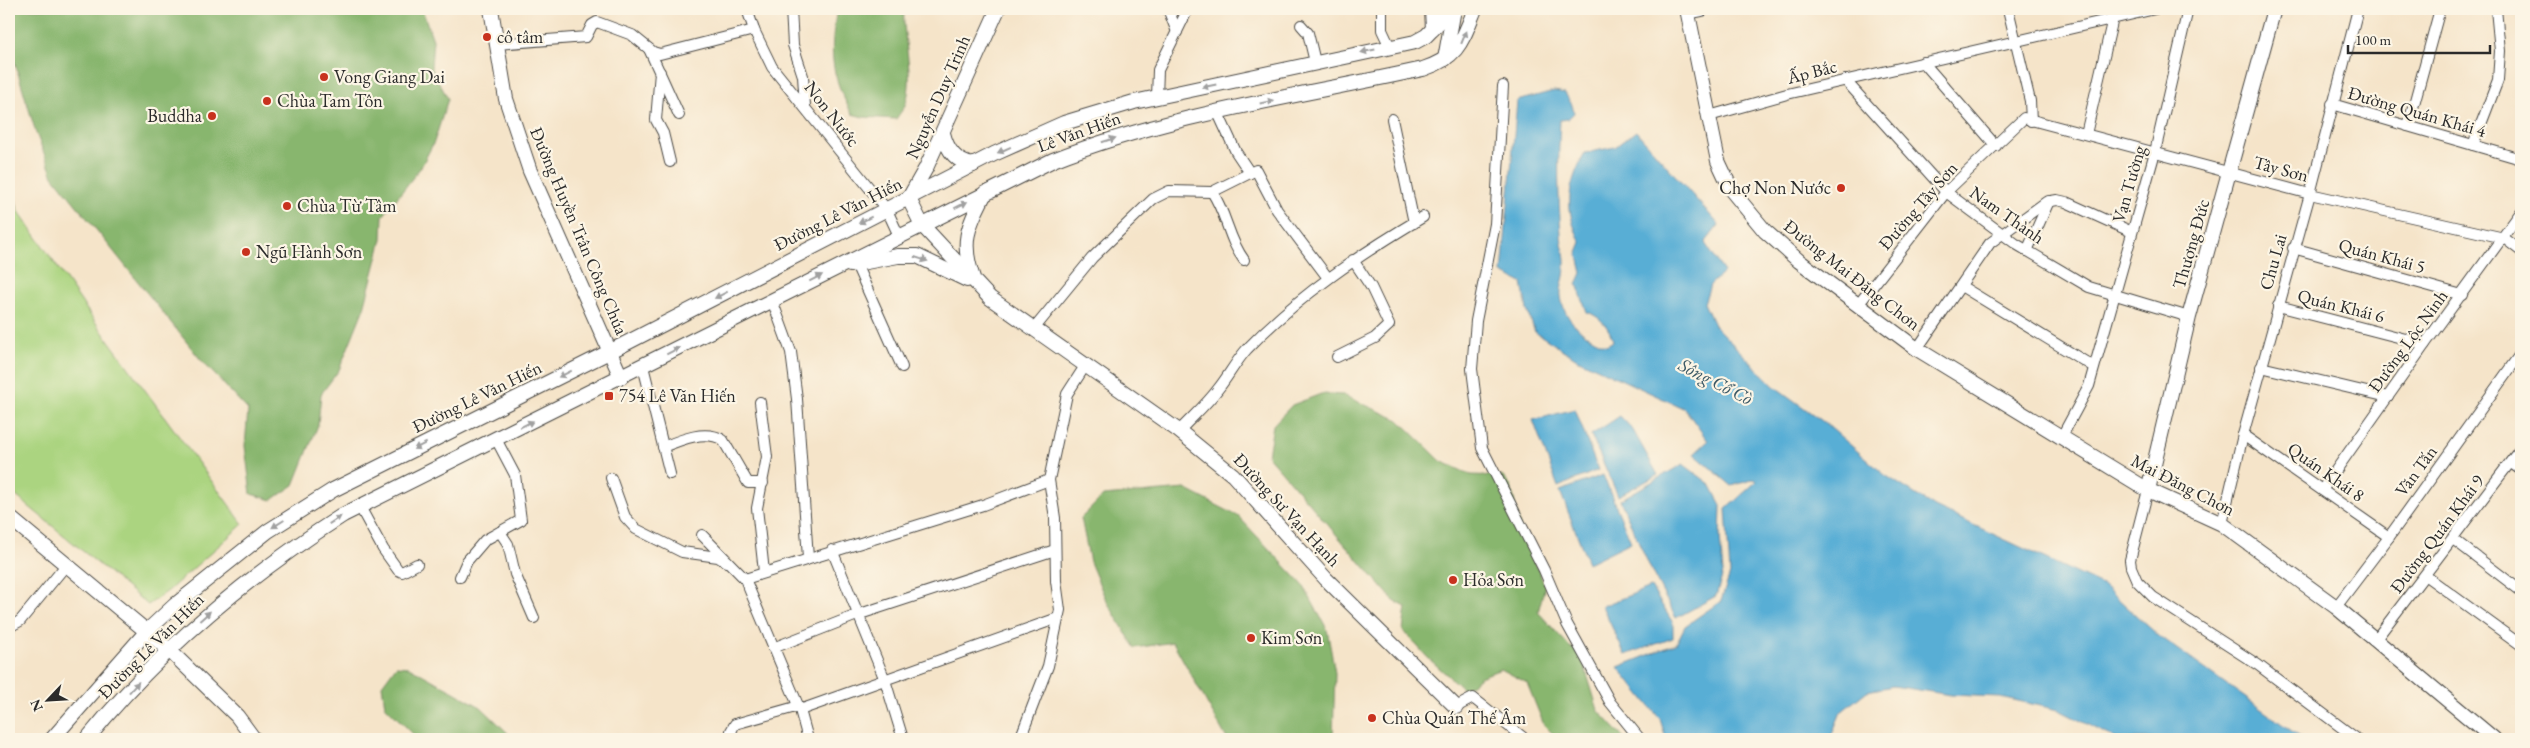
<svg xmlns="http://www.w3.org/2000/svg" width="2530" height="748" font-family="'EB Garamond',serif">
<style>
.green{fill:#abd480;stroke:#6b8056}
.forest{fill:#88b66e;stroke:#5a704c}
.water{fill:#59aed5;stroke:#426c80}
.lines{fill:none;stroke-linecap:round;stroke-linejoin:round}
.street-casing{stroke:#494743;stroke-width:12}
.secondary-casing{stroke:#494743;stroke-width:16}
.street{stroke:#fff;stroke-width:10}
.secondary{stroke:#fff;stroke-width:14}
.oneway{fill:#a0a0a0}
.poi-dot{fill:#c8321e;stroke:#fcf5e5;stroke-width:2}
.labels{text-anchor:middle;stroke-width:4.5;stroke-linejoin:round;paint-order:stroke}
.poi-label{font-size:18px;fill:#2b2b2b;stroke:#fcf5e5;text-anchor:start}
.street-label{font-size:18px;fill:#2b2b2b;stroke:#fcf5e5}
.water-label{font-size:19px;font-style:italic;fill:#3b5966;stroke:#fcf5e5}
</style>
<rect width="100%" height="100%" fill="#fcf5e5"/>
<filter id="ink" filterUnits="userSpaceOnUse"><feTurbulence type="fractalNoise" baseFrequency=".02" numOctaves="2"/><feDisplacementMap in="SourceGraphic" scale="10" xChannelSelector="R" yChannelSelector="G"/><feConvolveMatrix kernelMatrix="1 2 1 2 8 2 1 2 1" color-interpolation-filters="sRGB"/></filter>
<filter id="wash" filterUnits="userSpaceOnUse"><feTurbulence type="fractalNoise" baseFrequency=".0096" numOctaves="4" result="noise"/><feDisplacementMap in="SourceGraphic" scale="20" xChannelSelector="R" yChannelSelector="G"/><feGaussianBlur stdDeviation="1.12" result="paint"/><feColorMatrix in="noise" values="0 0 0 0 0 0 0 0 0 0 0 0 0 0 0 0 0 1.4 0 .05"/><feComposite in="paint" operator="in"/></filter>
<g filter="url(#wash)">
<rect width="100%" height="100%" fill="#f5e4c9"/>
<!-- green -->
<polygon class="green" points="9,171 18,210 96,323 243,524 168,591 148,605 9,490"/>
<!-- forest -->
<g class="forest">
<polygon points="9,9 422,9 433,40 431,67 448,99 434,142 421,167 383,216 382,239 364,308 339,370 321,394 318,425 294,485 272,500 251,494 245,446 248,410 201,360 53,176 36,133 9,43"/>
<path d="M837 9H904C902 38 914 69 907 99 906 106 900 113 896 119L863 117 852 114C830 73 829 54 837 9Z"/>
<polygon points="1321,394 1343,395 1399,420 1441,461 1471,475 1502,476 1511,486 1520,527 1545,586 1538,612 1570,647 1580,652 1598,710 1625,739 1558,739 1544,725 1527,683 1501,669 1480,677 1464,690 1427,657 1403,630 1406,607 1394,601 1268,456 1273,425 1292,405"/>
<polygon points="1185,489 1238,516 1303,585 1327,629 1335,673 1333,739 1227,739 1173,642 1135,648 1106,600 1090,562 1081,518 1103,496"/>
<polygon points="396,666 409,667 481,707 514,739 418,739 385,706 382,685"/>
</g>
<!-- water -->
<g class="water">
<path d="M1554 91 1565 93 1572 105 1574 113 1568 119 1560 120C1558 158 1558 196 1561 234 1561 244 1566 255 1565 265 1565 286 1555 288 1566 313 1573 327 1592 341 1607 345L1613 341C1610 328 1600 316 1587 312L1577 284 1582 273 1577 252 1581 242C1563 209 1568 184 1585 153L1615 147 1636 131 1719 225 1705 243 1724 272 1710 285 1704 303 1714 325 1774 386 1825 423 1885 475 1935 507 2104 586 2160 637 2303 739H2117L2059 710 2000 697 1951 695 1893 686 1867 691 1841 712 1830 739H1666L1660 719 1618 667 1676 644 1685 626 1721 601 1730 574 1726 509 1757 481 1754 479 1732 486 1694 454 1708 441 1685 409 1577 359 1535 332 1527 310 1522 283 1502 273 1517 101Z"/>
<polygon points="1575,409 1598,470 1558,487 1533,420"/>
<polygon points="1620,416 1633,430 1658,475 1618,496 1591,435"/>
<polygon points="1683,464 1710,484 1721,505 1720,537 1723,573 1716,596 1676,618 1653,574 1620,500"/>
<polygon points="1603,475 1631,542 1588,563 1560,491"/>
<polygon points="1651,587 1673,623 1673,638 1625,655 1602,606"/>
</g>
</g>
<g filter="url(#ink)">
<g class="lines">
<!-- street casing -->
<g class="street-casing">
<g id="street">
<polyline points="747,9 754,30 772,67 887,210 899,236"/>
<polyline points="791,9 793,45 803,76 805,106"/>
<polyline points="1168,9 1177,32"/>
<polyline points="1382,9 1382,30 1390,47"/>
<polyline points="2008,9 2030,101 2031,121"/>
<polyline points="1301,25 1308,33 1315,62"/>
<polyline points="497,44 586,37 592,25 597,22 632,35 653,52 660,54 754,30"/>
<polyline points="649,49 679,115"/>
<polyline points="1923,62 1996,146"/>
<polyline points="660,72 656,120 663,133 670,162"/>
<polyline points="1845,80 1946,192 2016,244 2089,287 2189,317"/>
<polyline points="1503,86 1495,224 1476,321 1472,369 1482,448 1544,570 1567,624 1610,702 1640,739"/>
<polyline points="1157,97 1158,70 1188,9"/>
<polyline points="2332,104 2521,159"/>
<polyline points="1218,113 1236,152 1250,173"/>
<polyline points="1709,116 1787,94 2155,9"/>
<polyline points="1392,119 1414,223"/>
<polyline points="2408,126 2440,9"/>
<polyline points="2086,134 2113,18"/>
<polyline points="2473,145 2498,80 2500,51 2496,9"/>
<path d="M1212 192C1227 214 1228 239 1244 260"/>
<polyline points="2293,248 2462,295"/>
<polyline points="2027,251 2049,201"/>
<polyline points="856,264 902,367"/>
<polyline points="1961,286 2094,367"/>
<polyline points="772,300 791,352 797,399 808,558"/>
<polyline points="1858,305 1946,192 2024,118 2310,194 2504,238 2521,251"/>
<polyline points="2278,306 2425,344"/>
<polyline points="1033,330 1092,258 1153,199 1169,191 1212,192 1256,170 1277,210 1328,278"/>
<polyline points="1917,349 1990,243 2046,202 2057,200 2066,202 2132,232"/>
<polyline points="1337,357 1375,338 1389,325 1371,287 1353,260"/>
<polyline points="643,366 670,474"/>
<polyline points="2261,367 2388,397"/>
<polyline points="760,402 767,457 757,508 764,572"/>
<path d="M1179 431C1192 417 1207 404 1218 389 1228 377 1236 361 1247 349 1298 296 1359 255 1423 217"/>
<polyline points="2243,435 2389,537"/>
<polyline points="2061,438 2089,386 2155,152 2188,9"/>
<path d="M663 447C680 440 705 429 723 440L748 483H763"/>
<polyline points="2511,463 2521,470"/>
<polyline points="611,478 625,517 636,529 682,552 718,557 726,562"/>
<polyline points="2148,490 2130,560 2131,567 2137,581 2153,597 2258,665 2357,739"/>
<polyline points="2322,490 2425,344 2521,212"/>
<polyline points="360,507 383,549 398,570 402,572 417,564"/>
<polyline points="2222,524 2243,435 2310,194 2358,9"/>
<polyline points="500,532 508,544 515,574 534,618"/>
<polyline points="702,535 745,579 800,710 808,739"/>
<polyline points="2453,539 2521,591"/>
<polyline points="832,550 885,680 903,739"/>
<polyline points="2426,576 2521,645"/>
<polyline points="460,577 467,561 485,540 521,520 515,475 496,439"/>
<polyline points="745,579 983,505 1049,480"/>
<polyline points="2336,607 2389,537 2521,353"/>
<polyline points="9,627 20,621 67,564"/>
<polyline points="2376,639 2521,448"/>
<polyline points="773,648 857,615 1055,550"/>
<polyline points="1456,707 1473,698 1525,739"/>
<polyline points="800,710 1058,618"/>
<polyline points="734,739 731,731 735,724 799,706"/>
<polyline points="1020,739 1048,666 1060,610 1056,581 1055,518 1049,480 1067,394 1085,366"/>
</g>
</g>
<!-- secondary casing -->
<g class="secondary-casing">
<g id="secondary">
<polyline points="491,9 506,99 530,171 621,377"/>
<polyline points="1432,9 1433,29"/>
<polyline points="1687,9 1718,161 1732,191 1765,231 1799,261 1917,349 2148,490 2222,524 2336,607 2494,739"/>
<polyline points="1688,12 1702,9"/>
<polyline points="1445,59 1454,9"/>
<path d="M943 133C947 150 956 162 973 165"/>
<polyline points="909,198 926,168 998,9"/>
<polyline points="909,199 922,225 990,298 1179,431 1233,475 1326,579 1456,707"/>
<polyline points="850,265 898,256 917,256 967,280"/>
<path d="M973 278C960 241 968 227 985 193"/>
<polyline points="2148,490 2189,317 2274,9"/>
<polyline points="9,517 169,650 237,716 254,739"/>
<polyline points="52,739 147,631 175,605 268,531 333,490 609,352 994,154 1064,123 1134,102 1415,42 1426,36 1452,9"/>
<path d="M87 739C160 649 246 577 343 515L1053 160C1170 114 1300 96 1423 69 1459 57 1462 41 1475 9"/>
</g>
</g>
<!-- street -->
<use href="#street" class="street"/>
<!-- secondary -->
<use href="#secondary" class="secondary"/>
</g>
<!-- one-way arrows -->
<defs><path id="oneway-solid" d="M-6-.8H1V-3.2L6.5 0L1 3.2V.8H-6Z" transform="scale(1.25)"/></defs>
<g class="oneway">
<use href="#oneway-solid" transform="translate(1464 37) rotate(-68)"/>
<use href="#oneway-solid" transform="translate(1368 51) rotate(168)"/>
<use href="#oneway-solid" transform="translate(1209 86) rotate(168)"/>
<use href="#oneway-solid" transform="translate(1267 102) rotate(-12)"/>
<use href="#oneway-solid" transform="translate(1109 140) rotate(-17)"/>
<use href="#oneway-solid" transform="translate(1004 150) rotate(156)"/>
<use href="#oneway-solid" transform="translate(961 205) rotate(-27)"/>
<use href="#oneway-solid" transform="translate(865 220) rotate(153)"/>
<use href="#oneway-solid" transform="translate(921 259) rotate(17)"/>
<use href="#oneway-solid" transform="translate(816 278) rotate(-27)"/>
<use href="#oneway-solid" transform="translate(721 295) rotate(153)"/>
<use href="#oneway-solid" transform="translate(673 351) rotate(-27)"/>
<use href="#oneway-solid" transform="translate(565 374) rotate(154)"/>
<use href="#oneway-solid" transform="translate(527 424) rotate(-26)"/>
<use href="#oneway-solid" transform="translate(420 446) rotate(153)"/>
<use href="#oneway-solid" transform="translate(335 520) rotate(-33)"/>
<use href="#oneway-solid" transform="translate(278 524) rotate(148)"/>
<use href="#oneway-solid" transform="translate(205 616) rotate(-42)"/>
<use href="#oneway-solid" transform="translate(134 687) rotate(-48)"/>
</g>
</g>
<!-- markers -->
<g class="poi-dot">
<circle cx="487" cy="37" r="5"/>
<circle cx="324" cy="77" r="5"/>
<circle cx="267" cy="101" r="5"/>
<circle cx="212" cy="116" r="5"/>
<circle cx="1841" cy="188" r="5"/>
<circle cx="287" cy="206" r="5"/>
<circle cx="246" cy="252" r="5"/>
<rect x="604" y="391" width="10" height="10" rx="2.5"/>
<circle cx="1453" cy="580" r="5"/>
<circle cx="1251" cy="638" r="5"/>
<circle cx="1372" cy="718" r="5"/>
</g>
<g class="labels">
<!-- poi labels -->
<g class="poi-label">
<text x="497" y="43">cô tâm</text>
<text x="334" y="83">Vong Giang Dai</text>
<text x="277" y="107">Chùa Tam Tôn</text>
<text x="202" y="122" text-anchor="end">Buddha</text>
<text x="1831" y="194" text-anchor="end">Chợ Non Nước</text>
<text x="297" y="212">Chùa Từ Tâm</text>
<text x="256" y="258">Ngũ Hành Sơn</text>
<text x="619" y="402">754 Lê Văn Hiến</text>
<text x="1463" y="586">Hỏa Sơn</text>
<text x="1261" y="644">Kim Sơn</text>
<text x="1382" y="724">Chùa Quán Thế Âm</text>
</g>
<!-- street labels -->
<g class="street-label">
<text transform="translate(1812 72) rotate(-14)" y="6">Ấp Bắc</text>
<text transform="translate(938 97) rotate(-66)" y="6">Nguyễn Duy Trinh</text>
<text transform="translate(2417 112) rotate(16)" y="6">Đường Quán Khái 4</text>
<text transform="translate(832 114) rotate(52)" y="6">Non Nước</text>
<text transform="translate(1079 132) rotate(-20)" y="6">Lê Văn Hiến</text>
<text transform="translate(2281 169) rotate(15)" y="6">Tây Sơn</text>
<text transform="translate(2129 184) rotate(-74)" y="6">Vạn Tường</text>
<text transform="translate(1918 206) rotate(-49)" y="6">Đường Tây Sơn</text>
<text transform="translate(838 214) rotate(-27)" y="6">Đường Lê Văn Hiến</text>
<text transform="translate(2007 215) rotate(35)" y="6">Nam Thành</text>
<text transform="translate(579 231) rotate(67)" y="6">Đường Huyền Trân Công Chúa</text>
<text transform="translate(2191 244) rotate(-74)" y="6">Thượng Đức</text>
<text transform="translate(2382 256) rotate(15)" y="6">Quán Khái 5</text>
<text transform="translate(2273 262) rotate(-74)" y="6">Chu Lai</text>
<text transform="translate(1852 275) rotate(38)" y="6">Đường Mai Đăng Chơn</text>
<text transform="translate(2341 306) rotate(14)" y="6">Quán Khái 6</text>
<text transform="translate(2408 341) rotate(-54)" y="6">Đường Lộc Ninh</text>
<text transform="translate(477 397) rotate(-26)" y="6">Đường Lê Văn Hiến</text>
<text transform="translate(2416 471) rotate(-54)" y="6">Văn Tấn</text>
<text transform="translate(2326 472) rotate(35)" y="6">Quán Khái 8</text>
<text transform="translate(2183 485) rotate(27)" y="6">Mai Đăng Chơn</text>
<text transform="translate(1287 510) rotate(47)" y="6">Đường Sư Vạn Hạnh</text>
<text transform="translate(2437 534) rotate(-53)" y="6">Đường Quán Khái 9</text>
<text transform="translate(151 646) rotate(-45)" y="6">Đường Lê Văn Hiến</text>
</g>
<!-- water labels -->
<g class="water-label">
<text transform="translate(1716 381) rotate(27)" y="7">Sông Cổ Cò</text>
</g>
</g>
<!-- margin -->
<rect width="2530" height="748" fill="none" stroke="#fcf5e5" stroke-width="30"/>
<!-- north arrow -->
<g transform="translate(48 700) rotate(245)" stroke="#fcf5e5" stroke-width="4" paint-order="stroke">
<path d="M0-4L9 19L0 12L-9 19Z" fill="#2b2b2b"/>
<text y="-8" font-size="14" font-weight="bold" text-anchor="middle" fill="#2b2b2b">N</text>
</g>
<!-- scale -->
<path d="M2348 45v8h142v-8" fill="none" stroke="#2b2b2b" stroke-width="2.5"/>
<text x="2355" y="45" font-size="15" fill="#2b2b2b" stroke="#fcf5e5" stroke-width="4" paint-order="stroke">100 m</text>
</svg>
